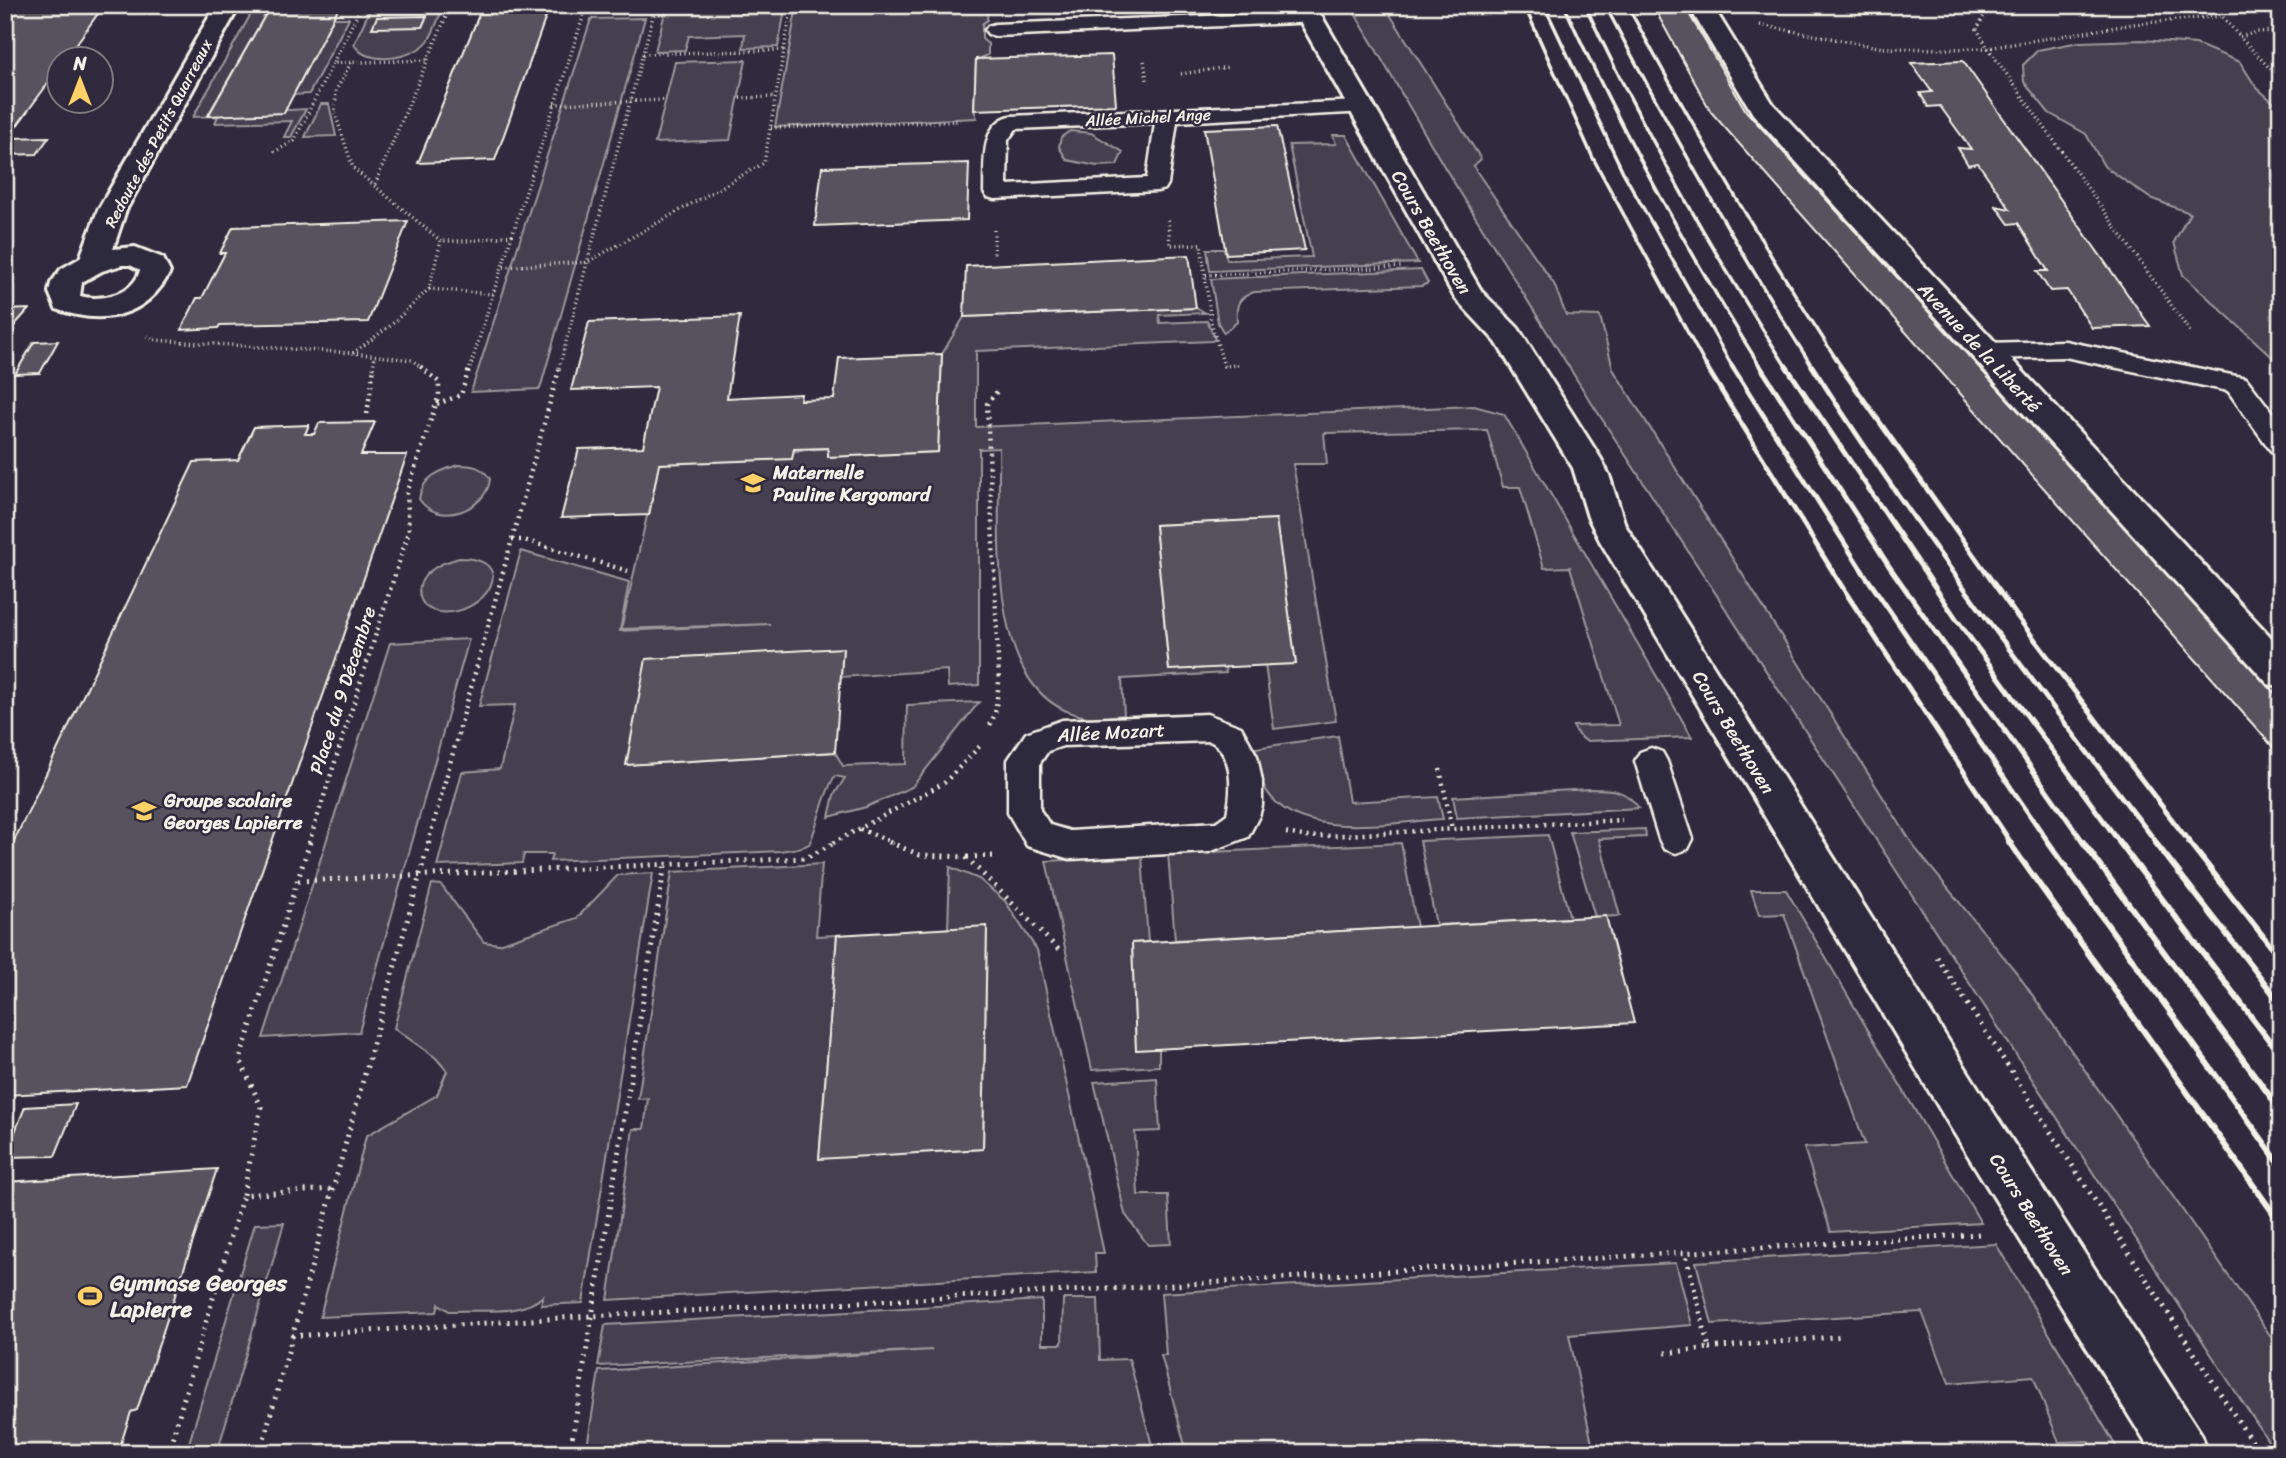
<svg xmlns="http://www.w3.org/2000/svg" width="2286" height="1458" font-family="Sriracha,sans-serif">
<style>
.green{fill:#454050;stroke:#9c989c;stroke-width:2}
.building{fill:#56525f;stroke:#f4f1e8;stroke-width:2}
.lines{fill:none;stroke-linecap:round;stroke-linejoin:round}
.service-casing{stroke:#f4f1e8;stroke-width:5}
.minor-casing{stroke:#f4f1e8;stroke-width:6}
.path-far2{stroke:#f4f1e8;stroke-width:3.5;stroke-dasharray:1 3.5;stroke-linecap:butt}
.path-far1{stroke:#f4f1e8;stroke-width:4.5;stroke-dasharray:2 5;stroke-linecap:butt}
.path{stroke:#f4f1e8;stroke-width:5;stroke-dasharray:2 6;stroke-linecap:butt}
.service{fill:#2f2a3d;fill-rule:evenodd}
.minor{fill:#2f2a3d;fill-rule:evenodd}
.rail-far2{stroke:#f4f1e8;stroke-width:3.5}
.rail-far1{stroke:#f4f1e8;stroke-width:5}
.rail{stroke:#f4f1e8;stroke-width:6}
.labels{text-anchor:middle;stroke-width:5;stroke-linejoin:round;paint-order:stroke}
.far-street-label{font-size:16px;fill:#f4f1e8;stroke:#2f2a3d}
.street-label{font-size:19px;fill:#f4f1e8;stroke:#2f2a3d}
.poi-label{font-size:19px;font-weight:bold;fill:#f4f1e8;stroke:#2f2a3d;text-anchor:start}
.near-poi-label{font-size:23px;font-weight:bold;fill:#f4f1e8;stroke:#2f2a3d;text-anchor:start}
</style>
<rect width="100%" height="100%" fill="#2f2a3d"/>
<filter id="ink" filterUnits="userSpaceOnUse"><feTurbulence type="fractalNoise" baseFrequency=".0143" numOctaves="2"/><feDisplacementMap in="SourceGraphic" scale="14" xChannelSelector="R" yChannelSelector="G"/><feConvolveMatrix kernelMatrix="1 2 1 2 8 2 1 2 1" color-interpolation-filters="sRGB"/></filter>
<g filter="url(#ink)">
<!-- green -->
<g class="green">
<polygon points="256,5 271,5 208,115 306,109 291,137 284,137 292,121 215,123 218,116 193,117"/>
<path d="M372 5H444C439 16 435 31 428 41 414 59 365 67 354 44Z"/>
<polygon points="667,5 786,5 778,47 743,48 745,34 689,36 685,50 655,51"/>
<polygon points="797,5 1064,5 988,8 987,20 982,24 982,39 988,44 988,55 976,60 974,110 977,118 775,127"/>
<polygon points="1350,5 1384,5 1481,159 1473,166 1554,284 1566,315 1600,316 1613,369 1915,848 2017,973 2281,1351 2281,1453 2276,1453 2239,1397 1587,396 1445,168"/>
<polygon points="333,18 349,18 309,94 293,95"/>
<polygon points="645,18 540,389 471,392 591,19"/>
<polygon points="2142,40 2196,44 2240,62 2256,87 2281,109 2281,365 2183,275 2174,242 2190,213 2150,198 2104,166 2086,134 2049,113 2024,82 2023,65 2038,50 2079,42"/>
<polygon points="746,60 730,140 655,143 675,62"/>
<polygon points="321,104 329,104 336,136 305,137"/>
<polygon points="1070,131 1091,133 1123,152 1117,165 1097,166 1067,160 1059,147 1061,137"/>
<polygon points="1333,135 1346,135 1418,263 1210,271 1207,249 1224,249 1227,260 1312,257 1289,145 1336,144"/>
<path d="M1421 270 1428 283 1422 286 1254 292C1237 298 1236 305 1237 322L1224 333 1218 323 1211 279Z"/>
<path d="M1196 308 1206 313 1159 315 1160 323 1207 321 1215 339 1212 341 976 351V427L1474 406 1504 414 1692 737 1586 741 1578 735 1573 726 1619 725 1570 567 1544 568 1520 487H1503L1487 430 1324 433 1327 464H1293L1336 721 1274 729 1265 665 1296 663 1275 519 1155 525 1169 670 1225 667 1226 673 1122 679 1124 715C1113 716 1098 719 1087 717 981 699 1001 527 999 448L979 449V685L948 687 947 670 841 677 843 649 627 765 835 752 843 766 906 764 907 705 979 702 912 787 866 807 829 817 834 795 845 778 835 776C824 791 813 841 809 844 802 849 790 849 781 851L550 861 552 854H524L522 863 437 866 462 772 500 769 515 705 479 706 521 551 629 582 620 631 770 624 621 629 659 464 828 448 829 457 938 452 942 354 964 317Z"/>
<path d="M458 465C472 465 482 466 490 479 487 510 438 528 419 499 422 477 439 471 458 465Z"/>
<path d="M459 558C523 558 484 618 439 612 417 608 413 586 429 572 438 564 449 561 459 558Z"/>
<polygon points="469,639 359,1032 263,1038 390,643"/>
<path d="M1338 736 1349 802 1438 797 1443 819C1391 822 1298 842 1266 790 1259 778 1258 762 1255 748Z"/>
<path d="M1590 789C1612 789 1625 789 1639 808L1457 818 1453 797Z"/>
<polygon points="1645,829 1646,837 1599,839 1620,916 1595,917 1570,832"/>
<polygon points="1548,835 1570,918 1436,925 1420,841"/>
<polygon points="1401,843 1417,927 1175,940 1168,854"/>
<polygon points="1142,856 1148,942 1132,943 1136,1050 1159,1048 1159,1066 1092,1070 1046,861"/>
<polygon points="822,864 816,936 837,935 819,1158 983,1149 987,927 948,929 950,867 979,879 1005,901 1037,950 1104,1253 1095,1253 1096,1272 608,1300 633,1129 644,1129 648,1098 638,1099 672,872"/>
<path d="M653 873 583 1303 541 1305 543 1296C522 1317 476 1309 449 1311L439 1304 437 1312 320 1317 366 1136 437 1095 447 1071 436 1058 394 1028 432 884 441 885 484 942 499 944 577 918 618 875Z"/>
<polygon points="1751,890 1786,890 1981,1223 1831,1232 1804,1148 1865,1144 1784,914 1759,915"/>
<polygon points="1157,1078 1160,1131 1135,1132 1138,1195 1168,1195 1171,1244 1148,1245 1125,1214 1094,1082"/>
<polygon points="284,1223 217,1453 186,1453 255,1224"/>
<polygon points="1996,1244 2120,1453 2094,1453 2088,1441 2059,1442 2033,1376 1949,1383 1922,1312 1712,1324 1696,1262"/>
<polygon points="1676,1263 1692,1325 1569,1335 1594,1453 1187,1453 1161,1355 1166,1355 1161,1293"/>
<polygon points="1063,1299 1098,1299 1100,1360 1129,1359 1154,1453 586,1453 599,1371 932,1350 598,1366 605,1325 1042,1300 1042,1344 1062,1344"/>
</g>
<!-- building -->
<g class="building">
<polygon points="5,5 104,5 65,60 60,60 60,67 8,138 49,137 37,154 5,155"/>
<polygon points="271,5 340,5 284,113 208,116"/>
<polygon points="483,5 550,5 495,160 418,163"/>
<polygon points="1685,7 1746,111 2281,700 2281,756 1711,112 1654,8"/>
<polygon points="427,16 422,27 372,28 377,17"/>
<polygon points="1112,55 1116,105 974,110 976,59"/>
<polygon points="1963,61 2150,326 2092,328 2067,290 2050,291 2037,271 2048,271 2018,223 2009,224 1996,206 2010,209 1978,163 1968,165 1958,148 1971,149 1940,106 1928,107 1920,93 1932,92 1911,63"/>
<polygon points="1277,126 1305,250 1226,254 1204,129"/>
<polygon points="969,163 967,220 815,226 822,167"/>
<polygon points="408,221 368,322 220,325 218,328 181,330 197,298 202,298 225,253 220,253 233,227"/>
<polygon points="1189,255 1196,308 964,317 966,266"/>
<polygon points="29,309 5,336 5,310"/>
<polygon points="740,316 727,398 801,394 800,400 834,399 839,358 942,354 938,452 828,457 828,448 794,449 792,459 659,464 649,515 561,518 579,449 643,447 656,387 571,390 589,322"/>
<polygon points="58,341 40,373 15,374 34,342"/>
<polygon points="375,422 361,455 407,455 187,1085 5,1095 5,860 194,462 238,460 254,427 309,425 305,434 314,434 319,423"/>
<polygon points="1276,519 1296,664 1169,670 1155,525"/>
<polygon points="843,648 835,752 626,765 646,659"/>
<polygon points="1606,916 1634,1023 1136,1050 1132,943"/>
<polygon points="987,926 983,1149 819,1159 837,935"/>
<polygon points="76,1104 55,1156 5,1157 25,1107"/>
<polygon points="217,1169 137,1410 131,1412 118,1453 5,1453 5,1182"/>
</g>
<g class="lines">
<!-- service casing -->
<g class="service-casing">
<g id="service">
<polygon points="1310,12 1317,14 1320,18 1317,22 995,36 988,34 985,30 988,26 995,24"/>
<path d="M1360 101 1368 102 1371 107 1368 112 1177 122 1168 184 1165 189 1157 191 995 199 987 197 984 192C985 167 979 124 1010 116ZM1155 123 1147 178 1007 185 1008 140 1016 129Z"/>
<polygon points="2065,341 2246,378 2281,424 2281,453 2271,451 2228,391 2065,357 1984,359 1975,357 1971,351 1975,345 1984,343"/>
<path d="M1207 714 1241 727 1257 756 1262 781V806L1259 816 1248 837 1209 852 1070 859 1027 846 1008 813V760L1026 733 1062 720ZM1210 741C1234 753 1232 791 1227 814L1216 822 1070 831 1050 825 1040 810V763L1048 751 1063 746Z"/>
<polygon points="1651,748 1662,752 1667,761 1693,839 1688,849 1676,853 1664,849 1659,839 1635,761 1640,752"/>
</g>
</g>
<!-- minor casing -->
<g class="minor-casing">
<g id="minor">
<path d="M216 5H240L126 210 113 249 135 247 163 258 170 272C146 318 102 326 56 309L49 292 51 283 61 269 80 258 98 210ZM122 265H130L140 270C134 294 102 302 80 296L82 282 102 271Z"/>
<polygon points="1291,5 1315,5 1482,292 1518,328 1601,459 1609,475 1625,525 1985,1099 2201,1434 2208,1453 2152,1453 1953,1131 1600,541 1588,517 1573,468 1496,342 1455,298"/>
<polygon points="1688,5 1712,5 1773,104 2281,648 2281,688 2268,684 1753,114"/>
</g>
</g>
<!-- path-far2 -->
<g class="path-far2">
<polyline points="362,5 333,63 427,60"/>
<polyline points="1990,5 1977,29 1988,48 2191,333"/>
<polyline points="2213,5 2221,15"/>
<polyline points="1760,25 1883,48 1947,49 1988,48 2134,24 2222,16 2240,37"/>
<polyline points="2281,31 2257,32 2240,37 2281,80"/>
<polyline points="643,54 784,50"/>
<polyline points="1144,61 1147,80"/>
<polyline points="351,63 336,90 335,113 353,168 441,241 469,241 512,235 502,267 588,262 764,163 792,5"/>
<polyline points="1181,74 1229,67"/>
<polyline points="740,98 776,97"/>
<polyline points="554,104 666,100"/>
<polyline points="771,128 960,121"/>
<polyline points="274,152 294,141 333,63"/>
<polyline points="375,184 451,5"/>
<polyline points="1168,220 1170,245 1201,244 1211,322 1224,366 1238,365"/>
<polyline points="994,230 994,254"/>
<polyline points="512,235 587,5"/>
<polyline points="1206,275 1401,267"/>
<polyline points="429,289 493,294 502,267"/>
<polyline points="147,336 154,340 353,353 412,360 422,368"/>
<polyline points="353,353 390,326 429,289 441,241"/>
<polyline points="373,368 375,356"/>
<polyline points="470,368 493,294"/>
<polyline points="559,368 656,5"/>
</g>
<!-- path-far1 -->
<g class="path-far1">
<polyline points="437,404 461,395 470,366"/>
<polyline points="367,414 374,366"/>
<polyline points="512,540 524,540 628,571"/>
<polyline points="990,725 995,714 999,682 987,404 999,389"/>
<polyline points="1440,769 1452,829"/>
<polyline points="860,829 893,843"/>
<polyline points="1286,833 1308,837 1622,820"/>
<polyline points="309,843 409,531 407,493 439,395 439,382 420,366"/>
<polyline points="428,843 560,366"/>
<polyline points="833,843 944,783 980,746"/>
</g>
<!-- path -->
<g class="path">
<polyline points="310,842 240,1059 261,1107 243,1195 333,1189"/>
<polyline points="889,842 920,855 966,857 1059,950"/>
<polyline points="967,857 996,856"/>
<polyline points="298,881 806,858 836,842"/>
<polyline points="1937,957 2259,1453"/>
<polyline points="292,1336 591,1316 1126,1288 1979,1234"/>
<polyline points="1709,1348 1844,1336"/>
<polyline points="1665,1353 1709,1348 1685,1251"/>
<polyline points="168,1453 243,1195"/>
<polyline points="260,1453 429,842"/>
<polyline points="570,1453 665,864"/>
</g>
<!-- service -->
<use href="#service" class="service"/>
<!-- minor -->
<use href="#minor" class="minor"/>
<!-- rail-far2 -->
<g class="rail-far2">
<polyline points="1524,5 1593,158 1707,368"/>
<polyline points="1544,5 1623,172 1733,368"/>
<path d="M1564 5C1621 131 1688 251 1761 368"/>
<path d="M1585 5C1643 131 1712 251 1787 368"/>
<path d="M1605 5C1670 129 1738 250 1813 368"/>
<path d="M1627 5C1694 129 1765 250 1842 368"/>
</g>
<!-- rail-far1 -->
<g class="rail-far1">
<polyline points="1706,366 1846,593 2011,843"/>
<polyline points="1732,366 1861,569 2049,843"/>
<polyline points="1760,366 1889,566 2084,843"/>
<polyline points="1786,366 1957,620 2120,843"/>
<path d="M1812 366C1918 532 2037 688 2157 843"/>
<polyline points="1840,366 2016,615 2190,843"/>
</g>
<!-- rail -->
<g class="rail">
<polyline points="2009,842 2281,1224"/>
<polyline points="2048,842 2281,1166"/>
<polyline points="2083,842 2281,1111"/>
<polyline points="2119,842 2281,1056"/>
<polyline points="2155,842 2281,1004"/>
<polyline points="2189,842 2281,959"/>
</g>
</g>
</g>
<!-- icons -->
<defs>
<g id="school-bare" transform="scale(1.89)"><path d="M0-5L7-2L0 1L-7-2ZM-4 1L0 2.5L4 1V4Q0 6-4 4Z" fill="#ffd166" stroke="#2f2a3d" stroke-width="2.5" paint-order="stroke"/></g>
<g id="stadium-bare" transform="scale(1.89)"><path d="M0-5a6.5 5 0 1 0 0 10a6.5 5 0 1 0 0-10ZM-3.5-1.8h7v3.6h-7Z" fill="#ffd166" stroke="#2f2a3d" stroke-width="2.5" paint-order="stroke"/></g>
</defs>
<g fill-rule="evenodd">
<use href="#school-bare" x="753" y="483"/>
<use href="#school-bare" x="144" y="811"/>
<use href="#stadium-bare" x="90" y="1296"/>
</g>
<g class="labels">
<!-- far-street labels -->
<g class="far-street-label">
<text transform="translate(1148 117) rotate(-3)" y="6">Allée Michel Ange</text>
<text transform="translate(158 133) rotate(-62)" y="6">Redoute des Petits Quarreaux</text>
</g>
<!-- street labels -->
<g class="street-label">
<text transform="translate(1432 232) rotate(60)" y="7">Cours Beethoven</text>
<text transform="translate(1980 347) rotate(47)" y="7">Avenue de la Liberté</text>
<text transform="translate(342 690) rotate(-72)" y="7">Place du 9 Décembre</text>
<text transform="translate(1111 732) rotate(-3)" y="7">Allée Mozart</text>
<text transform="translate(1734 732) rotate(59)" y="7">Cours Beethoven</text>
<text transform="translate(2032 1214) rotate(58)" y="7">Cours Beethoven</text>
</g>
<!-- poi labels -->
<g class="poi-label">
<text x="773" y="479">Maternelle<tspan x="773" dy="22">Pauline Kergomard</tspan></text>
<text x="164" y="807">Groupe scolaire<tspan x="164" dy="22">Georges Lapierre</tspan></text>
</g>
<!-- near-poi labels -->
<g class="near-poi-label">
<text x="110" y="1291">Gymnase Georges<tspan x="110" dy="26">Lapierre</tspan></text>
</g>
</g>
<!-- margin -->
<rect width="2286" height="1458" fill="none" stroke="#2f2a3d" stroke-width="28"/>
<rect x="14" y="14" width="2258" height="1430" fill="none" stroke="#f4f1e8" stroke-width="2.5" filter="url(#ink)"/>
<!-- north arrow -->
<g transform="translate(80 80)"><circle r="33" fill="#2f2a3d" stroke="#7e7a81" stroke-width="2"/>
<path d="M0-5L12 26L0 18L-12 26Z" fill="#ffd166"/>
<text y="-10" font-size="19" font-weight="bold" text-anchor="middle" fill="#f4f1e8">N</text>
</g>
</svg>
